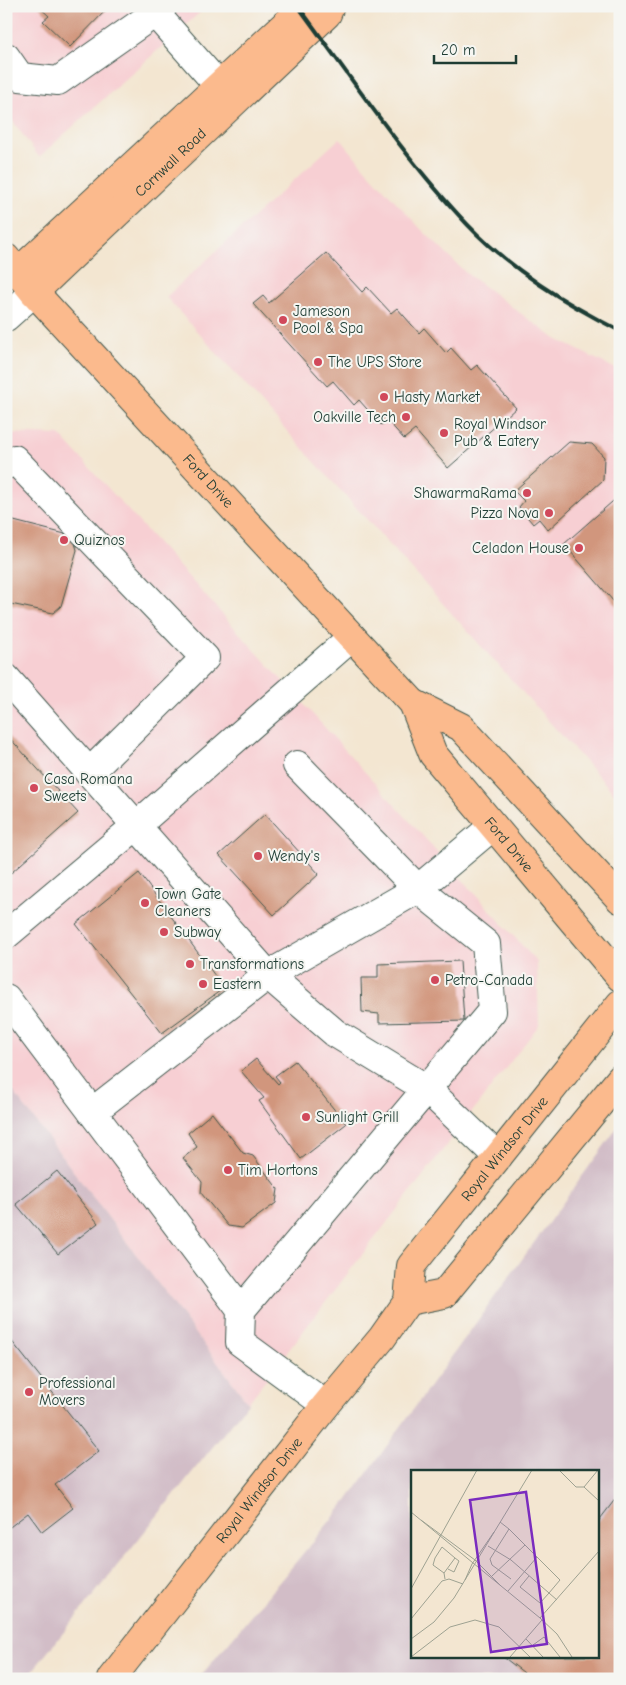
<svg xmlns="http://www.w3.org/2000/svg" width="626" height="1685" font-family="'Comic Neue',sans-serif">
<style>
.built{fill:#f7cfd3}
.industrial{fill:#d2bdc7;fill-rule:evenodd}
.building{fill:#d1967d}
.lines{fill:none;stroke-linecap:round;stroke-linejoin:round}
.minor-casing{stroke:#3f564c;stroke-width:30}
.major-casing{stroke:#3f564c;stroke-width:30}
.minor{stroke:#fff;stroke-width:28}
.major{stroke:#fbba8d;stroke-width:28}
.rail{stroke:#1f3d34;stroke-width:4}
.poi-dot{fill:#d1495b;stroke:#f6f6f2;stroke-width:2}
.labels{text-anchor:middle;stroke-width:4;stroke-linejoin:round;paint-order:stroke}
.street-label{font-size:15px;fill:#1f3d34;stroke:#f6f6f2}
.poi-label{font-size:15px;fill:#1f3d34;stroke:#f6f6f2;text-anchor:start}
.inset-road{fill:none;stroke:#9ea292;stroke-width:1}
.view{fill:#7b2cbf;fill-opacity:0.15;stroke:#7b2cbf;stroke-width:2.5}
.inset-edge{fill:none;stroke:#1f3d34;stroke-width:2.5}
</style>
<rect width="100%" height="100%" fill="#f6f6f2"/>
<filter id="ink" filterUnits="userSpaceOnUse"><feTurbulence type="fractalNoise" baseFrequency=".02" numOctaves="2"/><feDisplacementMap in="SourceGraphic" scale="10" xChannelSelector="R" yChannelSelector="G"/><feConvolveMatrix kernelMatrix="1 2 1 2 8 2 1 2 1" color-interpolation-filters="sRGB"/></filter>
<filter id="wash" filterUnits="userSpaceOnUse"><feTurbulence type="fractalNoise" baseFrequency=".0096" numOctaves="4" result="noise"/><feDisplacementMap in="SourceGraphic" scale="20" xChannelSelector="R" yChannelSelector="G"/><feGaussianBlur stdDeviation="1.12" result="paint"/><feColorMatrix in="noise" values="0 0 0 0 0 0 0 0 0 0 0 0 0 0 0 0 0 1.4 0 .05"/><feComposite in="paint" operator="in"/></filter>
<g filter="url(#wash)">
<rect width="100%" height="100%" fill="#f3e6d1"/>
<!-- built -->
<g class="built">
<polygon points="6,6 207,6 39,157 6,112"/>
<polygon points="340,138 362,165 420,228 466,273 554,338 620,371 620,800 166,297"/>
<polygon points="6,433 60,435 537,962 539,1025 248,1403 6,1082"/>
</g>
<!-- industrial -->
<g class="industrial">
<polygon points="6,1082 248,1403 26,1679 6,1679"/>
<path d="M620 1124V1679H198L347 1501ZM412 1471H597V1656H412Z"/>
</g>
<g id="blocks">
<!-- building -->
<g class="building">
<polygon points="38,6 110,6 70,47 43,21 49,16"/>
<polygon points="326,253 362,292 367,287 391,313 397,308 419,333 424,328 446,353 451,348 471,370 477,365 516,408 448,468 415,430 404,439 387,420 381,425 359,400 354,405 333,381 327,386 253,304 263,296 269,303"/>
<polygon points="569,442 592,444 604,457 603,480 548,530 539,519 533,524 519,507 524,501 514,491"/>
<polygon points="620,495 620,609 564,544"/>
<polygon points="6,519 73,536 77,550 61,606 53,613 6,603"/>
<polygon points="6,734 78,813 11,873 6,867"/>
<polygon points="265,814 319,874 274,915 219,855"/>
<polygon points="139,873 224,988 162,1033 76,924"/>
<polygon points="460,961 464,1021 379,1023 379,1014 362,1012 361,978 378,978 378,964"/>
<polygon points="256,1059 278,1084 280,1082 275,1076 295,1061 346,1124 301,1159 259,1101 264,1098 241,1071"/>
<polygon points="212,1113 243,1153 253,1156 278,1189 276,1203 242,1228 228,1226 201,1193 202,1182 183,1158 197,1147 188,1133"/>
<polygon points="57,1171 98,1223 58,1254 16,1204"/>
<polygon points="6,1334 99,1451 55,1485 73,1508 42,1532 28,1513 6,1530"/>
<polygon points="620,1493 620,1679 532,1679 502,1656 597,1656 597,1523"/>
</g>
</g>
</g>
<g filter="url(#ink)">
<use href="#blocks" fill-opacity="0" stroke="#3f564c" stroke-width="1"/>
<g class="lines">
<!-- minor casing -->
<g class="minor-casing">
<g id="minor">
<polyline points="163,6 155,13 219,86"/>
<polyline points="6,57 20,77 58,81 155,13"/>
<polyline points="6,317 34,292"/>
<polyline points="6,465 14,459 205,658 89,773"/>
<polyline points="6,678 268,975 335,1033 427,1089 498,1157"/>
<polyline points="297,765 418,889 486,944 492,1011 241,1310 240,1342 326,1405"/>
<polyline points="6,935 136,826 352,637"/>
<polyline points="6,998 92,1112"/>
<polyline points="241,1310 92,1112 268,975 418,889 493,826"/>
</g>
</g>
<!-- major casing -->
<g class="major-casing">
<g id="major">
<path id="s1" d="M6 258 34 292 413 703 433 754 620 977"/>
<polyline points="18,272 305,6"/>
<path id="s2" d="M34 292 327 14 330 6"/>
<polyline points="413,703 461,727 620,899"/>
<polyline points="408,1301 444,1294 620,1079"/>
<path id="s3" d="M111 1679 326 1405 382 1338 408 1301 411 1266 620 1004"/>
</g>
</g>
<!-- minor -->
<use href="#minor" class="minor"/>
<!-- major -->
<use href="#major" class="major"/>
<!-- rail -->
<path class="rail" d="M298 6C352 79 406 160 468 225 511 270 565 303 620 331"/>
</g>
</g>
<!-- markers -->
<g class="poi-dot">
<circle cx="283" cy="320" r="5"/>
<circle cx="318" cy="362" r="5"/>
<circle cx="384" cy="397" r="5"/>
<circle cx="406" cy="417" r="5"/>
<circle cx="444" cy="433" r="5"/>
<circle cx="527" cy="493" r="5"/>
<circle cx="549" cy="513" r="5"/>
<circle cx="64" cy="540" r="5"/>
<circle cx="579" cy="548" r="5"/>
<circle cx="34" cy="788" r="5"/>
<circle cx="258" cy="856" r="5"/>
<circle cx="145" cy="903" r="5"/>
<circle cx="164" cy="932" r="5"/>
<circle cx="190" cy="964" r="5"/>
<circle cx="435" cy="980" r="5"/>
<circle cx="203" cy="984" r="5"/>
<circle cx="306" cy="1117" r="5"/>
<circle cx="228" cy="1170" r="5"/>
<circle cx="29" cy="1392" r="5"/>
</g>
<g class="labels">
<!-- street labels -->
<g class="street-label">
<text dy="5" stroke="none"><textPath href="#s2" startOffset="188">Cornwall Road</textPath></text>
<text dy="5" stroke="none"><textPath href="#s1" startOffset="301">Ford Drive</textPath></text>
<text dy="5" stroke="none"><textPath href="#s1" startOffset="776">Ford Drive</textPath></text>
<text dy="5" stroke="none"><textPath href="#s3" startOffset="666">Royal Windsor Drive</textPath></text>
<text dy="5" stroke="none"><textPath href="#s3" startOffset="240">Royal Windsor Drive</textPath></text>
</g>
<!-- poi labels -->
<g class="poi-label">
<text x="293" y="316">Jameson<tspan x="293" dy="17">Pool &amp; Spa</tspan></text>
<text x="328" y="367">The UPS Store</text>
<text x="394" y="402">Hasty Market</text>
<text x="396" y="422" text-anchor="end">Oakville Tech</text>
<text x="454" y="429">Royal Windsor<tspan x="454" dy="17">Pub &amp; Eatery</tspan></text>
<text x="517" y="498" text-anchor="end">ShawarmaRama</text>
<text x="539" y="518" text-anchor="end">Pizza Nova</text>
<text x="74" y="545">Quiznos</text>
<text x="569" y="553" text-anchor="end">Celadon House</text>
<text x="44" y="784">Casa Romana<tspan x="44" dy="17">Sweets</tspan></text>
<text x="268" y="861">Wendy's</text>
<text x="155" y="899">Town Gate<tspan x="155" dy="17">Cleaners</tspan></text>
<text x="174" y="937">Subway</text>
<text x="200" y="969">Transformations</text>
<text x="445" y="985">Petro-Canada</text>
<text x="213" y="989">Eastern</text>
<text x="316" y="1122">Sunlight Grill</text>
<text x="238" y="1175">Tim Hortons</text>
<text x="39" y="1388">Professional<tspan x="39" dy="17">Movers</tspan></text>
</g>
</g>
<!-- overview -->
<g transform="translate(411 1470)">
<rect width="188" height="188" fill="#f3e6d1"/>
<path class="inset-road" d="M148 0 165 17H173L188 31M173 17 187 0M0 42 129 148 146 164 161 187M10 50 64 90 90 116M89 52 98 59 79 89 81 95 100 109M77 76 100 90 138 123 149 110 114 75M33 103 44 88 48 91 43 102 37 99M81 106 114 75 98 59M118 106 109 117 129 133 138 123 146 130M34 109 33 103 22 95 24 88 31 77 44 88M54 110 61 94 83 62M0 119 66 0M97 121 126 87M129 148 188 81M0 149 31 111 38 109 52 114M0 169 23 152 43 128 121 0M115 169 132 187M122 175 133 167 149 187M0 187 39 157 64 150 88 157 119 187M99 187 131 150"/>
<path class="view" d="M115 22 136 174 80 182 59 30Z"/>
<rect width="188" height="188" class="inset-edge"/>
</g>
<!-- margin -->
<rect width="626" height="1685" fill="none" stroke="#f6f6f2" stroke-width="25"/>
<!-- scale -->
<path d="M434 55v8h82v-8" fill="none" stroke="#1f3d34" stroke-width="2.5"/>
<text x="441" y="55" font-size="15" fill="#1f3d34" stroke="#f6f6f2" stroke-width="4" paint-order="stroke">20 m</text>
</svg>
